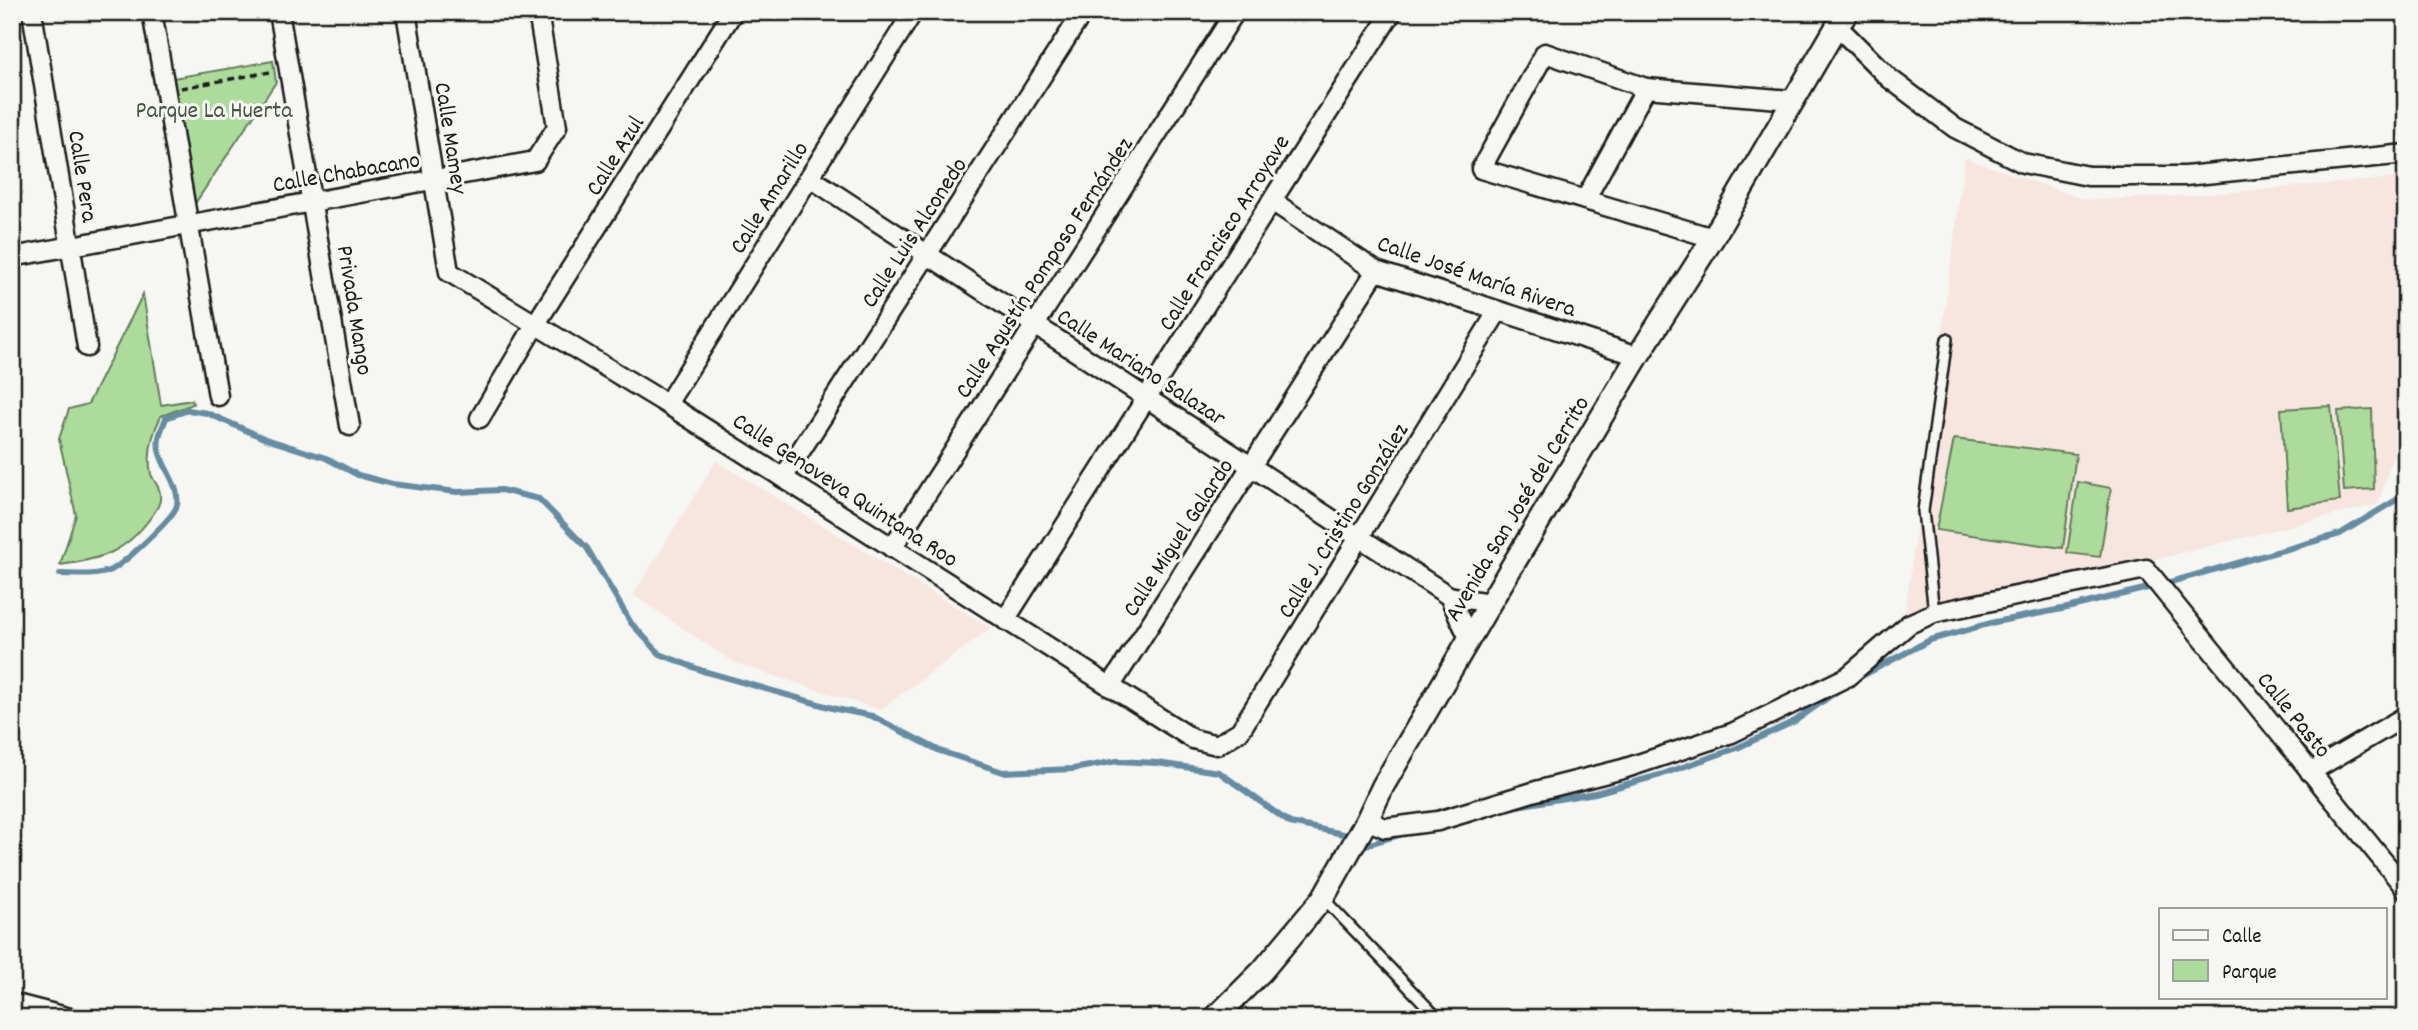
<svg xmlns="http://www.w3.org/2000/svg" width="2418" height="1030" font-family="Dekko,sans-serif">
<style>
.built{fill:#f7e6df}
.green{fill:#acdb9b;stroke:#647c5c;stroke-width:2}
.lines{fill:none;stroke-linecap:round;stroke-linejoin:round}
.stream{stroke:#668ca1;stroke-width:6}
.service-casing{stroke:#1c1c1c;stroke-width:14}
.minor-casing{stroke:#1c1c1c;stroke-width:23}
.tertiary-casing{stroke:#1c1c1c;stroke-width:26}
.path{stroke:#1c1c1c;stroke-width:3.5;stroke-dasharray:7 5;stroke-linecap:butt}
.service{stroke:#f6f6f2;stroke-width:9}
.minor{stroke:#f6f6f2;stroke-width:18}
.tertiary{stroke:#f6f6f2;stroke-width:21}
.labels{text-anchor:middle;stroke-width:6;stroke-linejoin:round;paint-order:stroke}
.park-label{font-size:24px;fill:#475542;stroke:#f6f6f2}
.street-label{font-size:24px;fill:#1c1c1c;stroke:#f6f6f2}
</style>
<rect width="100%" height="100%" fill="#f6f6f2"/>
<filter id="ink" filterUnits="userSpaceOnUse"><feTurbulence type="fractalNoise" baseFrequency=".0143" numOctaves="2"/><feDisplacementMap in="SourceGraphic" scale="14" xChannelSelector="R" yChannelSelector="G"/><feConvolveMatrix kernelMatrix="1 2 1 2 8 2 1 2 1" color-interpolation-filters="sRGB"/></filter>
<g filter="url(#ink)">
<!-- built -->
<g class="built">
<polygon points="1965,158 2086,200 2186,196 2406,177 2406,414 2378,504 2125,567 1905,613"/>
<polygon points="716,461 991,628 880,710 735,663 633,595"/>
</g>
<!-- green -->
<g class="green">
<polygon points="273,61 276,82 194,205 173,78"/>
<path d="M143 294 161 405 192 400 193 404 161 416C152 434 147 454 151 474 153 480 159 486 160 493 162 502 156 510 151 517 125 553 102 559 60 565L76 515 59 439 69 409 88 404Z"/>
<polygon points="2331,406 2340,501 2287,508 2281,409"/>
<polygon points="2372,409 2374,489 2344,491 2338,411"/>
<polygon points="1954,439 2076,454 2063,548 1936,530"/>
<polygon points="2078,482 2111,488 2100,557 2067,553"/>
</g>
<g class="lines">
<!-- stream -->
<g class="stream">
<path d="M60 574C76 574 98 577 113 569 125 562 175 517 177 505 181 481 154 461 159 438 160 431 164 424 166 418L188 410 207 413 266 439 326 458 358 475 392 484 457 492 501 490 539 499 587 548 631 623 660 654 703 671 836 709 872 716 940 751 1003 772 1073 769 1117 761 1157 763 1219 772 1290 823 1343 834"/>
<polyline points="1858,678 1930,640 1995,622 2067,608 2160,585 2340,534 2406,494"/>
<polyline points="1511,807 1595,793 1660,775 1737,748 1795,721 1840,689"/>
<polyline points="1366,845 1406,833"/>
</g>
<!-- service casing -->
<g class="service-casing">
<g id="service">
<polyline points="1934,613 1923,511 1947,339"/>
<polyline points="1323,898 1438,1018"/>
</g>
</g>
<!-- minor casing -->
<g class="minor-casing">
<g id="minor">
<polyline points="32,12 87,347"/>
<polyline points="152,12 218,396"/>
<polyline points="279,12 350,426"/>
<polyline points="406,12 449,272 667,404 1193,739 1217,745 1240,731 1498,311"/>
<polyline points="1837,26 1889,78 1955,128 2023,163 2088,176 2185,176 2406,154"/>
<polyline points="809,177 1449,596 1490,603"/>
<polyline points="1585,200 1646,88"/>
<polyline points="1272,201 1376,271 1638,356"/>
<polyline points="1713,238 1481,169 1545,53 1646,88 1792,100"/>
<polyline points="12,257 535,161 557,127 538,12"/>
<polyline points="667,404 910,17 899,12"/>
<polyline points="480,418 535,325 733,12"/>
<polyline points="783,478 1083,12"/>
<polyline points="892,548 1235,12"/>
<polyline points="1449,596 1469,638"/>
<polyline points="1005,620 1392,12"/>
<polyline points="1110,687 1376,271"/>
<polyline points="2310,772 2406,716"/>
<polyline points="1367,820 1385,828 1438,821 1536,791 1623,769 1732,733 1847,677 1909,624 1934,613 2146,569 2406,889"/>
<polyline points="12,1003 70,1018"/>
</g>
</g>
<!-- tertiary casing -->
<g class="tertiary-casing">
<polyline id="tertiary" points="1215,1018 1262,971 1323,898 1367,820 1383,786 1490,603 1638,356 1713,238 1837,26 1848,12"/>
</g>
<!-- path -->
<polyline class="path" points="181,88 270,72"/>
<!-- service -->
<use href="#service" class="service"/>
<!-- minor -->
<use href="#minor" class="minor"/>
<!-- tertiary -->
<use href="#tertiary" class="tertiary"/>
</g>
</g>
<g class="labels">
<!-- park labels -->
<g class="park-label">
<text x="214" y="117">Parque La Huerta</text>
</g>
<!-- street labels -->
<g class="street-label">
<text transform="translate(452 138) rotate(81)" y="8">Calle Mamey</text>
<text transform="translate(614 155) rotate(-58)" y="8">Calle Azul</text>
<text transform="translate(346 171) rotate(-10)" y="8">Calle Chabacano</text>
<text transform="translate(84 176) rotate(81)" y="8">Calle Pera</text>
<text transform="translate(768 197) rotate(-58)" y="8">Calle Amarillo</text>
<text transform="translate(913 232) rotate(-57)" y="8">Calle Luis Alconedo</text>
<text transform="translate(1223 232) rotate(-58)" y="8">Calle Francisco Arroyave</text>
<text transform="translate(1043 267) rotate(-57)" y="8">Calle Agustín Pomposo Fernández</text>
<text transform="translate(1477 275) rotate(19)" y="8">Calle José María Rivera</text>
<text transform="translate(356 310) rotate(81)" y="8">Privada Mango</text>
<text transform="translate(1142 366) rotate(33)" y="8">Calle Mariano Salazar</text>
<text transform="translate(846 489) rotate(33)" y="8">Calle Genoveva Quintana Roo</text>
<text transform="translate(1516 508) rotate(-59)" y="8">Avenida San José del Cerrito</text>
<text transform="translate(1342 520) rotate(-58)" y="8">Calle J. Cristino González</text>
<text transform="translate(1177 537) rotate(-57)" y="8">Calle Miguel Galardo</text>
<text transform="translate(2295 714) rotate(51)" y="8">Calle Pasto</text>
</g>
</g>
<!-- margin -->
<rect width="2418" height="1030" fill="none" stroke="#f6f6f2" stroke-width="42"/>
<rect x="21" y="21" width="2376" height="988" fill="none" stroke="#1c1c1c" stroke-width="2.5" filter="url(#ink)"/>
<!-- legend -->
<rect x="2159" y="908" width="228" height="91" fill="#f6f6f2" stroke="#9f9f9c" stroke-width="2"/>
<rect x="2173" y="930" width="35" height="10" fill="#f6f6f2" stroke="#9f9f9c" stroke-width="2"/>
<text x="2222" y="942" font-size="21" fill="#1c1c1c">Calle</text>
<rect x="2173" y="960" width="35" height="21" fill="#acdb9b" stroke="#9f9f9c" stroke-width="2"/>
<text x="2222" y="978" font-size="21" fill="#1c1c1c">Parque</text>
</svg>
